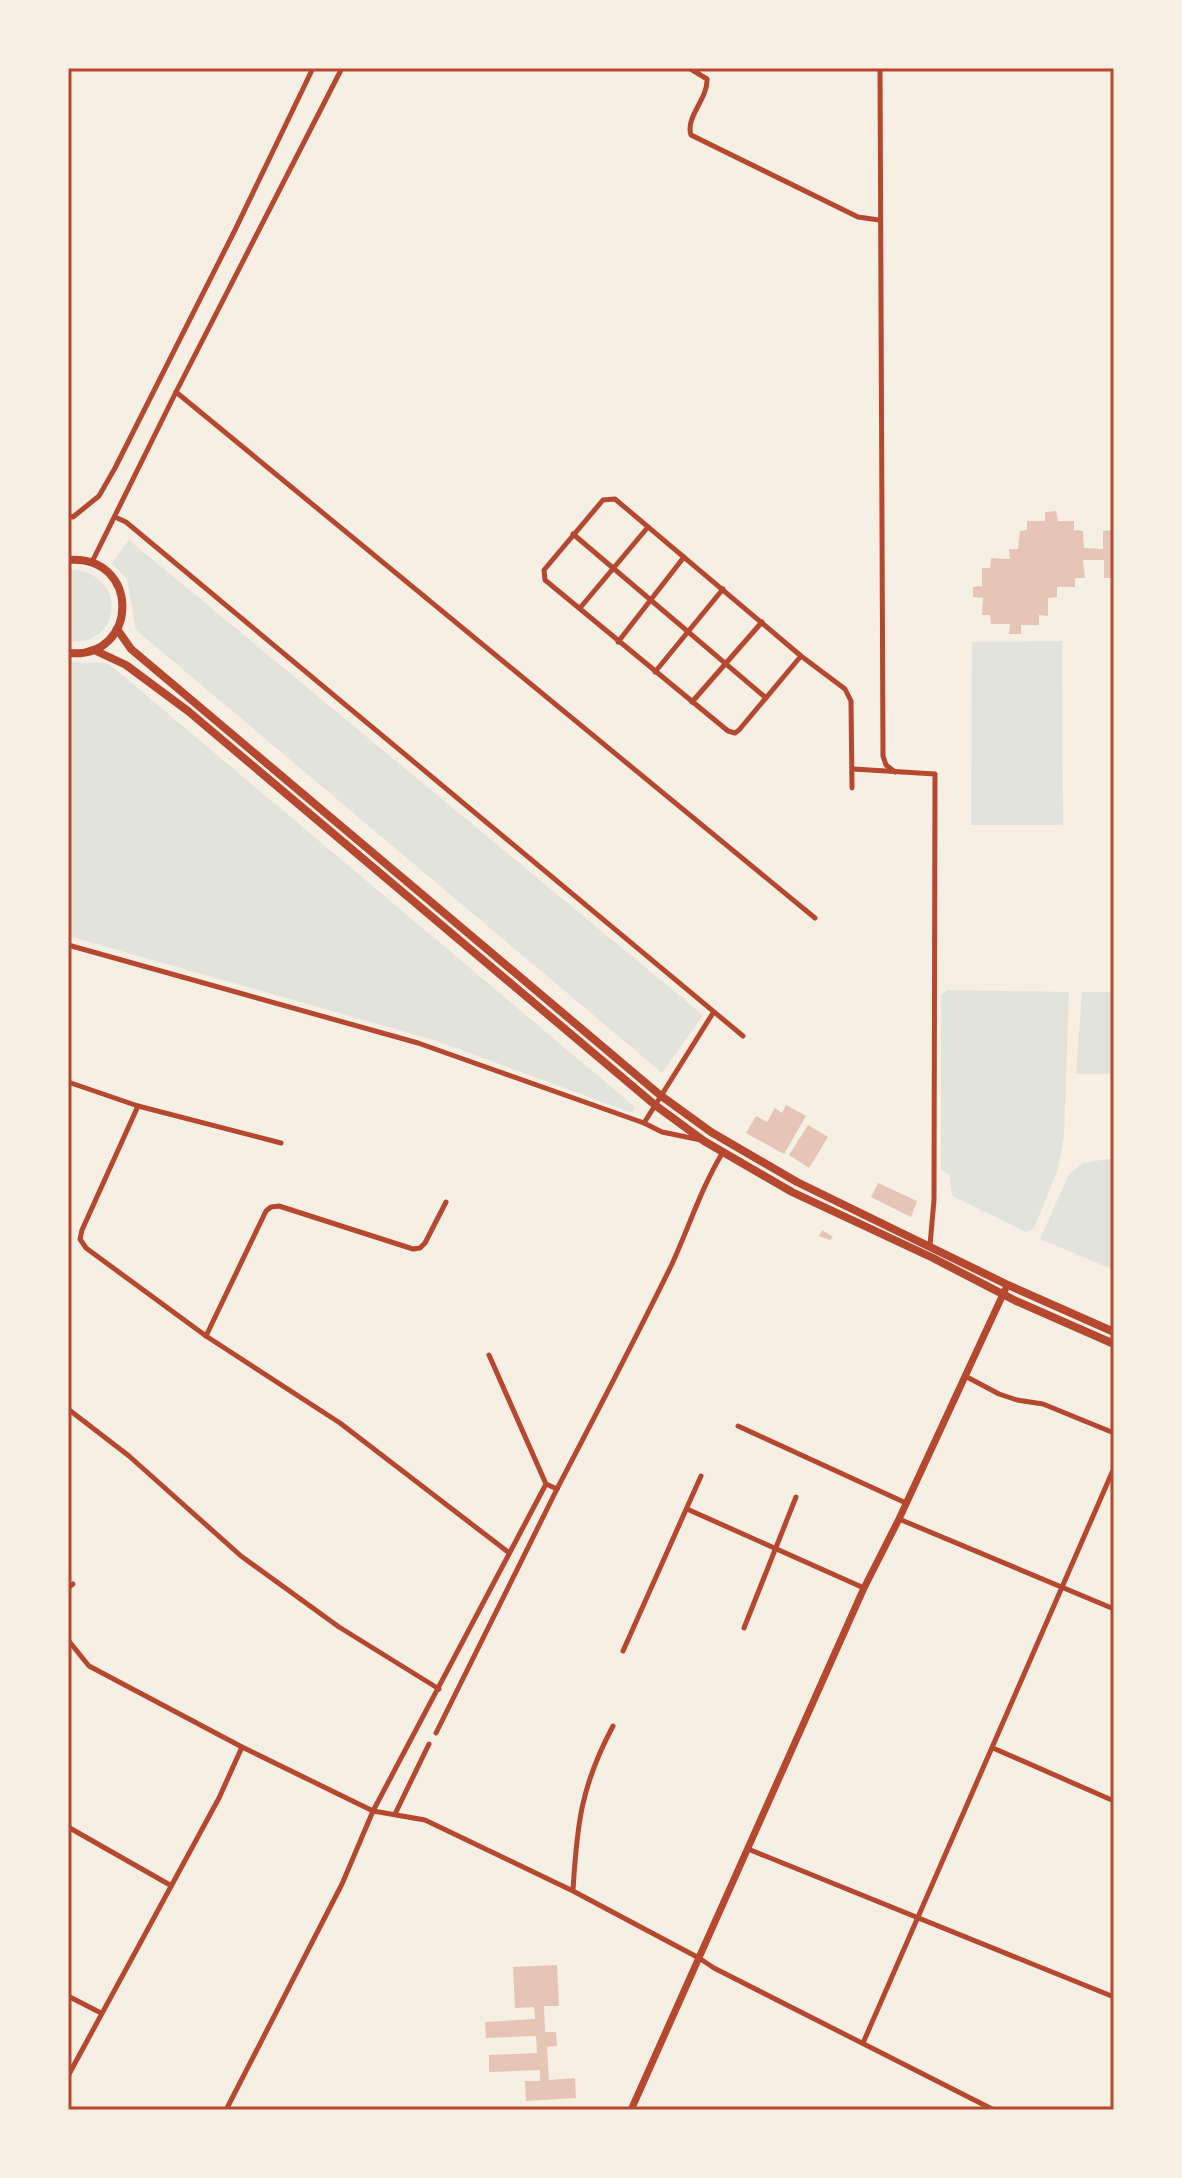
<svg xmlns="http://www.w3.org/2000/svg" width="1182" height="2178" font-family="'Exo 2',sans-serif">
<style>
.green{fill:#e2e4dc}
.building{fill:#e6c5b7}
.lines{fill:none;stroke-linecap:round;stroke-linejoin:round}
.minor{stroke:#b5482f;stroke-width:5}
.secondary{stroke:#b5482f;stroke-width:7}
.primary{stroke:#b5482f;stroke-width:8}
.neatline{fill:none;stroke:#b5482f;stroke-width:3}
</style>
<rect width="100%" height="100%" fill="#f6efe4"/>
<!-- green -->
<g class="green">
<polygon points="129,540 703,1015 662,1073 136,630 127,579 112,563"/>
<path d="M78 570C130 581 118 648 68 641V571Z"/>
<polygon points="1062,641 1063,825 971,825 972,642"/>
<polygon points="68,662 108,663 635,1107 632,1113 434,1040 68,936"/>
<polygon points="948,990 1069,992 1064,1136 1058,1169 1034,1228 1026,1232 952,1196 949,1174 941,1170 941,995"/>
<polygon points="1082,992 1114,992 1114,1074 1076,1074"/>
<polygon points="1114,1158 1114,1270 1040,1239 1069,1174 1083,1163"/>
</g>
<!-- building -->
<g class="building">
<polygon points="1056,511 1058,521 1074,521 1074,530 1083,531 1084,548 1103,549 1103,531 1114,530 1114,578 1104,578 1104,560 1083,560 1085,578 1075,578 1075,587 1057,587 1057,597 1048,598 1048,616 1039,615 1039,625 1021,625 1021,634 1009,634 1010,624 991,624 990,615 982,615 983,598 973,597 973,587 982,586 982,568 990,568 991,558 1010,559 1009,549 1018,549 1020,531 1027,530 1027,521 1045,521 1045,512"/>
<polygon points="786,1105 806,1116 784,1154 746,1133 756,1116 767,1122 775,1108 782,1113"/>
<polygon points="808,1125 828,1137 809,1168 789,1155"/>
<polygon points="878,1183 917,1201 911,1217 871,1197"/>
<polygon points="822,1230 833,1237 830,1240 819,1236"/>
<polygon points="557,1965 559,2006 544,2006 545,2032 556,2032 557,2046 547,2047 549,2080 575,2078 576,2098 526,2101 525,2081 540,2081 540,2070 489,2072 489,2055 537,2053 536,2036 486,2038 485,2022 535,2019 534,2007 515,2008 513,1967"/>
</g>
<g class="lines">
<!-- minor -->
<g class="minor">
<path d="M689 68 707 79C708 99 685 117 691 135L858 217 879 220"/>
<polyline points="880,68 883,756 886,765 895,772"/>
<polyline points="176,392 815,918"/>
<polyline points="68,516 73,517 99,496 115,468 235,230 313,68"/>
<polyline points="115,517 126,522 743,1036"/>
<polyline points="573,534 766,698"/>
<polyline points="92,562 176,392 342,68"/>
<polyline points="580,608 648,527"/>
<polyline points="618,642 684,557"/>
<polyline points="801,656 739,730 735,733 728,731 545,580 544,570 603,500 615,499 801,656 845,689 851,701 852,788"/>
<polyline points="655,672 723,589"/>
<polyline points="692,702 762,622"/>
<polyline points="853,769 935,774 934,1200 930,1245"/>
<polyline points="68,945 418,1043 644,1123 662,1132 701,1140"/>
<polyline points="68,1082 138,1106 281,1143"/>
<polyline points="138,1106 82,1230 80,1239 86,1248 206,1336 340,1423 508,1552"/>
<polyline points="644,1123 713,1013"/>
<polyline points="206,1336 266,1211 271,1207 279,1206 413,1249 420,1248 425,1243 446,1202"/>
<polyline points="489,1355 546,1484"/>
<polyline points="965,1376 999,1394 1017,1400 1043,1404 1114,1433"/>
<polyline points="68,1409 129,1456 241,1556 339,1627 439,1689"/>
<polyline points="738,1426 906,1503"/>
<polyline points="687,1509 864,1588"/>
<polyline points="899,1519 1114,1609"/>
<polyline points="68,1588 73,1584"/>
<polyline points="744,1628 796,1497"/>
<polyline points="68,1640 89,1666 242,1747 373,1811 425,1820 573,1891 699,1958 714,1968 994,2110"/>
<polyline points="623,1651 701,1476"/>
<polyline points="436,1733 557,1489"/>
<polyline points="993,1748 1114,1801"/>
<polyline points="395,1814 429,1744"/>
<polyline points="68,1827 170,1885"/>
<polyline points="748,1849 1114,1997"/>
<path d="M573 1890C577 1824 581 1786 613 1726"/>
<polyline points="68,1996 101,2013"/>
<polyline points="863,2043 1114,1468"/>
<polyline points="68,2076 219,1798 242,1747"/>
<path d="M226 2110 342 1884 373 1811 546 1484 557 1489C596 1414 635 1340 672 1264 689 1227 701 1188 723 1152"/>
</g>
<!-- secondary -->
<polyline class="secondary" points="631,2110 864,1588 899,1519 1005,1290"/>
<!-- primary -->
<g class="primary">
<path d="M68 560C141 554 140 660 68 653"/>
<polyline points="117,629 131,649 660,1095 711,1132 797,1182 1008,1285 1114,1332"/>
<polyline points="94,650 126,665 188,711 655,1105 704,1141 792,1192 933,1258 1016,1301 1114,1344"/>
</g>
</g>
<!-- border -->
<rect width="1182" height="2178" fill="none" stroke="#f6efe4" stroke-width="140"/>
<rect x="70" y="70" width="1042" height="2038" class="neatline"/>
</svg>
